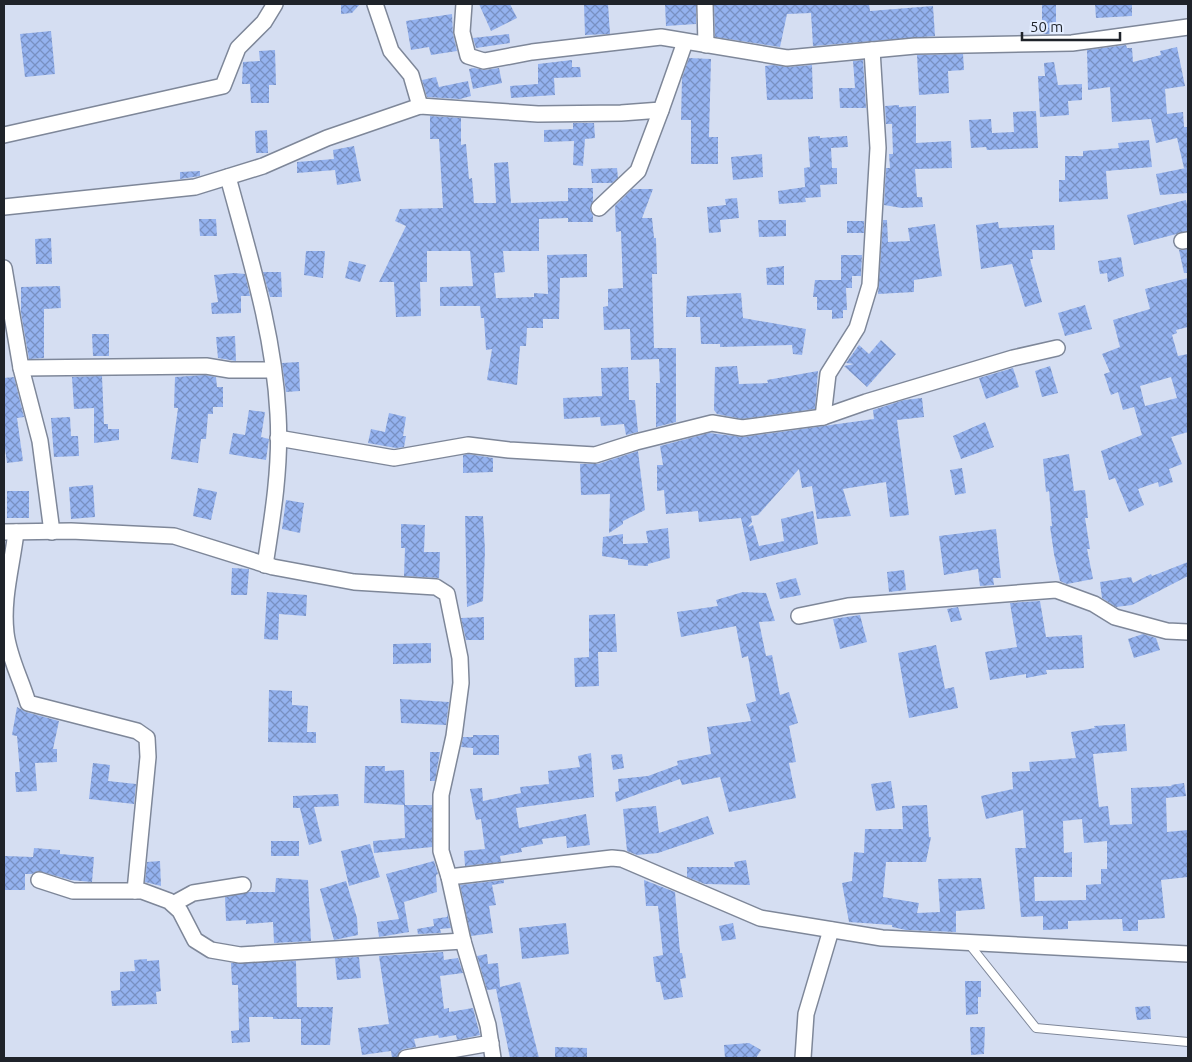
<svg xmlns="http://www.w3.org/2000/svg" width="1192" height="1062" font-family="Ubuntu,sans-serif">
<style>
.building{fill:url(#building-cross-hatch);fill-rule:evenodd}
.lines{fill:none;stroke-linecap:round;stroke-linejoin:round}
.lane-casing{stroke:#7e8799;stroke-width:10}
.street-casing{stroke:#7e8799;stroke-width:18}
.lane{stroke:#fff;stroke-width:8}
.street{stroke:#fff;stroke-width:15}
</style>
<defs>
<pattern id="building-cross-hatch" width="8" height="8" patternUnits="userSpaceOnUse" patternTransform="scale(1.25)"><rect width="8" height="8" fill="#94b2ef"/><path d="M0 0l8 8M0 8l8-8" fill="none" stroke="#7890c2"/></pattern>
</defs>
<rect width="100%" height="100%" fill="#d5def2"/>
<!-- building -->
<g class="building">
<polygon points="341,4 360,4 352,13 341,14"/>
<polygon points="479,4 510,4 517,18 491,31"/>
<polygon points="584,4 608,4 610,34 585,35"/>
<polygon points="665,4 696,4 696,24 666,26"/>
<polygon points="714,4 869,4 870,11 933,6 935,36 813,46 811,13 787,14 780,47 715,37"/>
<rect x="1042" y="4" width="14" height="30"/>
<polygon points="1095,4 1132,4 1132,16 1096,18"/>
<polygon points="452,14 453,34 457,51 431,55 429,47 411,50 406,21"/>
<polygon points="51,31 55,74 25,77 20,34"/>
<polygon points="509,34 510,43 476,48 473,38"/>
<polygon points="1126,45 1127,48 1132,48 1133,62 1161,55 1160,51 1177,47 1185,86 1165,89 1167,114 1183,112 1184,127 1188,127 1188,193 1160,195 1156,174 1186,168 1184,168 1177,138 1156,143 1151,119 1112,122 1110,87 1088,90 1087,50"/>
<polygon points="275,50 276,85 269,85 269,103 251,103 250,84 242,84 243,62 260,61 259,51"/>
<polygon points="963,54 964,70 948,71 949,93 919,95 917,55"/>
<polygon points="689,58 711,59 709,137 718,137 718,164 691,164 691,120 681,120 682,78"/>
<polygon points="572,60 572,67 580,67 581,77 554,78 555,95 511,98 510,86 538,84 538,64"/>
<polygon points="863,60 866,108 840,108 839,88 855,88 853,61"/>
<polygon points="1054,62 1058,85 1082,84 1082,100 1068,101 1069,115 1040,117 1038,76 1045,76 1044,63"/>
<polygon points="773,65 788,67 812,65 813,99 767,100 765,66"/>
<polygon points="474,68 485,70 499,68 502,83 473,89 469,69"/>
<polygon points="436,77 439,87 468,81 471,96 460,99 427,97 422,80"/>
<polygon points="899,105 899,107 916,106 916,143 951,141 952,168 915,169 917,197 922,197 923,207 902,208 884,205 886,168 890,168 889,154 893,154 892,124 886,124 885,106"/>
<polygon points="1036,111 1038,148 987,150 986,147 971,148 969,120 991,119 992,133 1014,132 1013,112"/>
<polygon points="430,116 461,118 461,145 466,144 469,179 472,178 474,203 496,203 494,163 508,162 511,203 568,201 568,188 593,188 593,201 590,210 593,215 593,222 568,222 568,218 539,219 539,251 503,251 505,272 494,273 496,298 534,297 534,293 548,294 547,255 587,254 587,277 560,278 559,319 543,319 543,328 527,328 526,346 520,346 517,385 487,380 492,349 486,350 484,318 481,318 480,306 440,306 440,287 473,286 470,251 427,251 427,282 420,282 421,316 396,317 394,282 379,282 406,226 395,221 400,209 443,208 439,139 430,139"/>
<polygon points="573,123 594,123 595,138 585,139 583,166 573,165 574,141 544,142 544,130 573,129"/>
<polygon points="267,130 268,153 256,153 255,131"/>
<polygon points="820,136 820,138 847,136 848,147 831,148 832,168 837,168 837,184 820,185 821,197 805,198 806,202 779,204 778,191 805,187 804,168 810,167 808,137"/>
<polygon points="1149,140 1152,167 1106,171 1108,199 1059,202 1059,180 1065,180 1065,156 1083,156 1083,151 1119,148 1118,143"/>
<polygon points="354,146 361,181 337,185 335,170 297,173 297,162 334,159 333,150"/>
<polygon points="762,154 763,177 733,180 731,157"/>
<polygon points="617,168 618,178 612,183 592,183 591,169"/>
<polygon points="200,171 200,176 180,179 180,172"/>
<polygon points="632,189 653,189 642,218 652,218 654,238 656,238 657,274 652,274 654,348 676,348 676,422 656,427 656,383 660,383 659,359 631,360 630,329 604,330 603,307 608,306 608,289 623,288 621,231 616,232 615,206"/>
<polygon points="737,198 739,218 720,220 721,232 709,233 707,207 726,205 725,199"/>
<polygon points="1186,200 1188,210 1188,231 1134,245 1127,215"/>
<polygon points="199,219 216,219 217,236 200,236"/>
<polygon points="758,220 786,220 786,236 759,237"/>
<polygon points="883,220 887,220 888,242 910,241 908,228 935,224 942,276 914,280 914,292 878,294"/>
<rect x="847" y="221" width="17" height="12"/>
<polygon points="998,222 999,228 1054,225 1055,250 1032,250 1033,259 1030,259 1042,302 1025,307 1012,264 981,269 976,225"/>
<polygon points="51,238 52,264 36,264 35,239"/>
<polygon points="1188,249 1188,273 1184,273 1179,250"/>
<polygon points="306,251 325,251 323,278 304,275"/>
<polygon points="841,255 862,255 861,276 852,276 852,288 846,288 847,310 843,310 843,318 832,319 832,310 817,310 817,297 813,297 815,280 841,280"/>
<polygon points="1121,257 1124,276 1108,282 1107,273 1100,274 1098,261"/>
<polygon points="349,261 366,265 360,282 345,278"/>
<polygon points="784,266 784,285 767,285 766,268"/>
<polygon points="263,272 281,272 282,297 270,297"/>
<polygon points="234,273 245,274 250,296 241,296 241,313 212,314 211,303 218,302 214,275"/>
<path d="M1188 278V327L1176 330 1177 333 1172 335 1178 356 1188 354V432L1171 437 1182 464 1169 469 1173 482 1159 487 1158 482 1138 489 1144 505 1129 512 1115 478 1109 480 1101 451 1142 435 1134 407 1123 410 1118 392 1111 395 1104 374 1110 372 1102 354 1120 347 1113 320 1150 309 1145 289ZM1171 377 1177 398 1145 406 1140 386Z"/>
<polygon points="60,286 61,308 44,309 44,358 29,359 21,313 21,287"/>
<polygon points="741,293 743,318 806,329 802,355 793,354 792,345 720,347 720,344 701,344 700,317 686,317 687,296"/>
<polygon points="1085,305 1092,329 1065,336 1058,313"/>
<polygon points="92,334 109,334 109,356 93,356"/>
<polygon points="235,336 236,361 218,358 216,337"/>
<polygon points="881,340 896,354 867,387 844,366 854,364 846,363 859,345 869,354"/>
<polygon points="299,362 300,391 286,392 282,363"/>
<polygon points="737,366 739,384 768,383 767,380 818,371 815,409 742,419 717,414 714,410 715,367"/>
<polygon points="1050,366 1058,393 1042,397 1035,371"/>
<polygon points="628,367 629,400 635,400 638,432 626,435 624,424 601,426 600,417 564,419 563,398 602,396 601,368"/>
<polygon points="1013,368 1019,387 986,399 979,378"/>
<polygon points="205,375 216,377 217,387 223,387 223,407 213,407 213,414 208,414 206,439 201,439 198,463 171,459 178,408 174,408 175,377"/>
<polygon points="102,376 104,424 108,424 108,429 119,429 119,440 94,443 94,408 74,409 72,377"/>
<polygon points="14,377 24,417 17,418 23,461 7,463 4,441 4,378"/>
<polygon points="922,398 924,417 897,420 909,515 890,517 886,482 843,489 851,516 817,519 812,486 802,488 799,469 758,515 751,516 752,522 748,527 753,525 759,546 784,541 781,519 813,511 818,544 750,561 741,518 699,522 698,511 666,514 664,490 657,491 657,465 663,465 660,446 709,433 743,437 874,419 873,410 904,400"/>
<polygon points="249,410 265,412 261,437 269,439 266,460 229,454 233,433 245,435"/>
<polygon points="389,413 406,417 403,436 406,436 404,447 396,448 368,443 371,429 385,432"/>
<polygon points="70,417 71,436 78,436 79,456 54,457 51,418"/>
<polygon points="985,422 994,447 961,459 953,436"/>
<polygon points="638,451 645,510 623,521 623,524 609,533 610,494 581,495 580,464 598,464"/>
<polygon points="468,454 493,458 493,472 463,473 463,455"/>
<polygon points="1069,454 1074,491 1085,490 1088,518 1085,518 1090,549 1087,549 1093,579 1067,584 1060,581 1054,554 1050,526 1052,526 1049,491 1046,492 1043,459"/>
<polygon points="962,468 966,493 955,495 950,470"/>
<polygon points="93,485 95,517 71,519 69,487"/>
<polygon points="198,488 217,492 211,520 193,516"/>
<rect x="7" y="491" width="22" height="27"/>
<polygon points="286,500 304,503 300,533 282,529"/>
<polygon points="465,516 483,516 485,550 483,601 467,607"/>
<polygon points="401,524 425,525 424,552 440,552 439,578 404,576 405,548 401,548"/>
<polygon points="668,528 670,558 648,564 648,566 628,565 628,560 602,556 603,537 623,534 623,544 648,543 646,531"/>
<polygon points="996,529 1001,578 993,578 994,585 980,586 978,569 944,575 939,536"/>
<polygon points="1188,562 1188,576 1132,605 1116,607 1102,598 1100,582 1131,577 1133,583 1151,574 1152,576"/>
<polygon points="232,568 249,569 247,595 231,595"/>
<polygon points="904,570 906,590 889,592 887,572"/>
<polygon points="796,578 801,595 780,599 776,583"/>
<polygon points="267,592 307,595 306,616 279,614 278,640 264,639"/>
<polygon points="743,592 766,593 775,621 759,622 766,656 772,655 780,695 789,692 798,723 789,726 796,762 789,763 796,798 729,812 720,777 682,785 680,779 616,802 615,792 619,791 618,779 648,776 678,765 677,761 711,754 707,727 751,721 746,704 756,701 748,656 742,658 736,626 681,637 677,612 718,606 716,600"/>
<polygon points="1040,601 1046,637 1082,635 1084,668 1046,670 1047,674 1026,678 1026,674 990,680 985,652 1017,647 1010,603"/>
<polygon points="958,607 962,620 951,622 947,609"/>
<polygon points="615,614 617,652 598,652 599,686 575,687 574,658 589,657 589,615"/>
<polygon points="860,615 867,642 840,649 833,619"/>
<polygon points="484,617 484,640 466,640 461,618"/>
<polygon points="1143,634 1156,638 1160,650 1134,658 1128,639"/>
<polygon points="431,643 431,663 393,664 393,644"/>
<polygon points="936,645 945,689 954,687 958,708 909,718 898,653"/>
<polygon points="269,690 292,691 292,705 308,706 307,732 316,732 316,743 268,742"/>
<polygon points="400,699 449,702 446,725 401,723"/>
<polygon points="17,707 26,712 59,721 53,749 57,749 57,762 35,763 37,791 16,792 15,772 20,772 17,736 12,735"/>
<path d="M1125 724 1127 751 1093 754 1099 807 1108 806 1110 825 1132 824 1131 788 1172 786 1171 785 1184 783 1186 796 1166 798 1167 832 1188 830V877L1161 880 1165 918 1138 920V931H1123L1122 919 1068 921V929L1043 930V916L1021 917 1015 848H1026L1023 810 986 819 981 796 1013 789 1012 772 1030 771 1029 762 1076 758 1071 732 1095 728 1094 726ZM1082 819 1084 843 1107 841V869H1101V884L1086 885V900L1035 901 1034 877H1072V852L1064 853 1063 821Z"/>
<polygon points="473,735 499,735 499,755 473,755 473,748 461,747 463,737 473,737"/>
<polygon points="430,752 440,752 435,781 430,781"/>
<polygon points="591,753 594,797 516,808 519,828 586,814 590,845 567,848 566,836 542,839 543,844 521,848 522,852 500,856 501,862 465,866 464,851 485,849 481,819 476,820 470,789 482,788 483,801 521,793 520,787 549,784 548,771 580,767 578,756"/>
<polygon points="622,754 624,768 613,770 611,755"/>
<polygon points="93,763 110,765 108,781 136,784 134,804 89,799"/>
<polygon points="365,766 385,766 385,771 404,770 405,805 364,803"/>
<polygon points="891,781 895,808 876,811 871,784"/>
<polygon points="338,794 339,806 314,807 322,841 309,845 300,808 293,808 293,796"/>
<polygon points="404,805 432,805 432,847 374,853 373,841 405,838"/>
<polygon points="927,805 929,837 931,837 926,862 886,862 883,897 919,903 917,913 940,912 938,879 981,878 985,909 956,911 956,932 906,930 892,927 892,925 849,922 842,883 852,881 854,852 864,853 865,829 903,829 902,806"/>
<polygon points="656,806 659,833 708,816 714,834 658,853 637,855 627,851 623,809"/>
<rect x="271" y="841" width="28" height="15"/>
<polygon points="370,844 380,877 349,886 341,851"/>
<polygon points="34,848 60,850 60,854 94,857 92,882 71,880 38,871 32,874 25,874 25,890 5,890 5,856 33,857"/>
<polygon points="746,860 750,885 705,884 687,877 687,867 735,867 734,862"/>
<polygon points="160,861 161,886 145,882 147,862"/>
<polygon points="434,861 438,874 436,875 437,892 404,902 409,932 379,937 377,922 399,919 386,874"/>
<polygon points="276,878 308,880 311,941 274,943 273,922 246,924 246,920 226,921 225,897 249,892 275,892"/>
<polygon points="504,880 504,883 492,885 496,905 489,906 493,933 471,936 460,885"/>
<polygon points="644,880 675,892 680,953 682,953 686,978 680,979 683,997 664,1000 660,982 656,982 653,957 663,955 658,906 646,906"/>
<polygon points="346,881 357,918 358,935 334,940 320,889"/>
<polygon points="447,913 451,928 440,929 441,933 418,934 417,929 434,926 433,919 447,917"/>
<polygon points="566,923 569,954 522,959 519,928"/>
<polygon points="733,923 736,939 722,941 719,926"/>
<polygon points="443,952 444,960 458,958 463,973 440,976 444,1009 449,1008 449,1012 473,1008 480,1035 457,1040 456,1035 439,1038 438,1035 414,1039 416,1047 404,1049 400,1051 397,1057 392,1058 391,1051 362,1055 358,1028 389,1024 379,956"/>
<polygon points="487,954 488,964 498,963 500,987 520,982 539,1058 510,1058 496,989 487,990 477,956"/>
<polygon points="359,957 361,978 337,980 335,958"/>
<polygon points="147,959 147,961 159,960 161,991 156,992 157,1004 112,1006 111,991 120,990 120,972 135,971 134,960"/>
<polygon points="296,961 297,1007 333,1007 330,1045 301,1045 301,1019 273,1019 273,1017 249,1017 250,1042 232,1043 231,1031 239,1030 238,985 232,985 231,963"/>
<polygon points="965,981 981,981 981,997 978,997 978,1014 966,1015"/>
<polygon points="1150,1006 1151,1019 1137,1020 1135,1007"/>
<polygon points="970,1027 985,1027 984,1054 971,1055"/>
<polygon points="749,1043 761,1050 756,1058 725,1058 724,1045"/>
<polygon points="555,1047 587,1048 587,1058 555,1058"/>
</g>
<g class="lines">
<!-- lane casing -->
<g class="lane-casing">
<polyline id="lane" points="969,944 1036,1028 1188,1042"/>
</g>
<!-- street casing -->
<g class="street-casing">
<g id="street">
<polyline points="375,4 391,51 411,75 420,106"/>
<polyline points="464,4 462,32 468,56 484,61 532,52 661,37 787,58 915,46 1072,43 1188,27"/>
<polyline points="705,4 706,45"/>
<polyline points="4,135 223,86 238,48 264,22 275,4"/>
<path d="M228 177C249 255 274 333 278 414 281 465 273 515 265 565"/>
<polyline points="4,207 195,187 263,166 327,138 420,106 538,114 621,113 661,110 685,42"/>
<polyline points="599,208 638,171 661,110"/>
<polyline points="1182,241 1188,240"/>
<polyline points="4,268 21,368 40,441 52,532"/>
<polyline points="21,368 206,366 230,370 273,370"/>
<polyline points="823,417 828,374 857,328 870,285 878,148 872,50"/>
<polyline points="278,438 394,458 468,445 509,450 595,455 636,442 712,423 742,428 823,417 866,402 1013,358 1057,348"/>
<polyline points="4,532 71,531 174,536 273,567 354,582 436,587 447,594 460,658 461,683 454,736 441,795 441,851 449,877 463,941 488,1025 493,1058"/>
<path d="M16 532C12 566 2 599 6 633 9 658 21 679 28 703L137 731 147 738 148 757 135 891"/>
<polyline points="799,616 848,606 1056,590 1094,604 1115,617 1167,631 1188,632"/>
<polyline points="449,877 612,858 622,859 760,918 882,938 1188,954"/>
<polyline points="39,880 73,891 142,891 169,901 180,911 195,940 211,950 240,955 463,941"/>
<polyline points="173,904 193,893 243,885"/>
<polyline points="406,1058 491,1043"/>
<polyline points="803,1058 806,1014 831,930"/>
</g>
</g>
<!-- lane -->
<use href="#lane" class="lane"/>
<!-- street -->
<use href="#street" class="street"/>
</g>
<!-- border -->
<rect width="1192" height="1062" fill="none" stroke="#1f232a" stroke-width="10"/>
<!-- scale -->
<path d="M1022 32v8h98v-8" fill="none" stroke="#1f232a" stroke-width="2.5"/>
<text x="1030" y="32" font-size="15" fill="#1f232a" stroke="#e2ecff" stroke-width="4" paint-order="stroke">50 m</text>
</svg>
